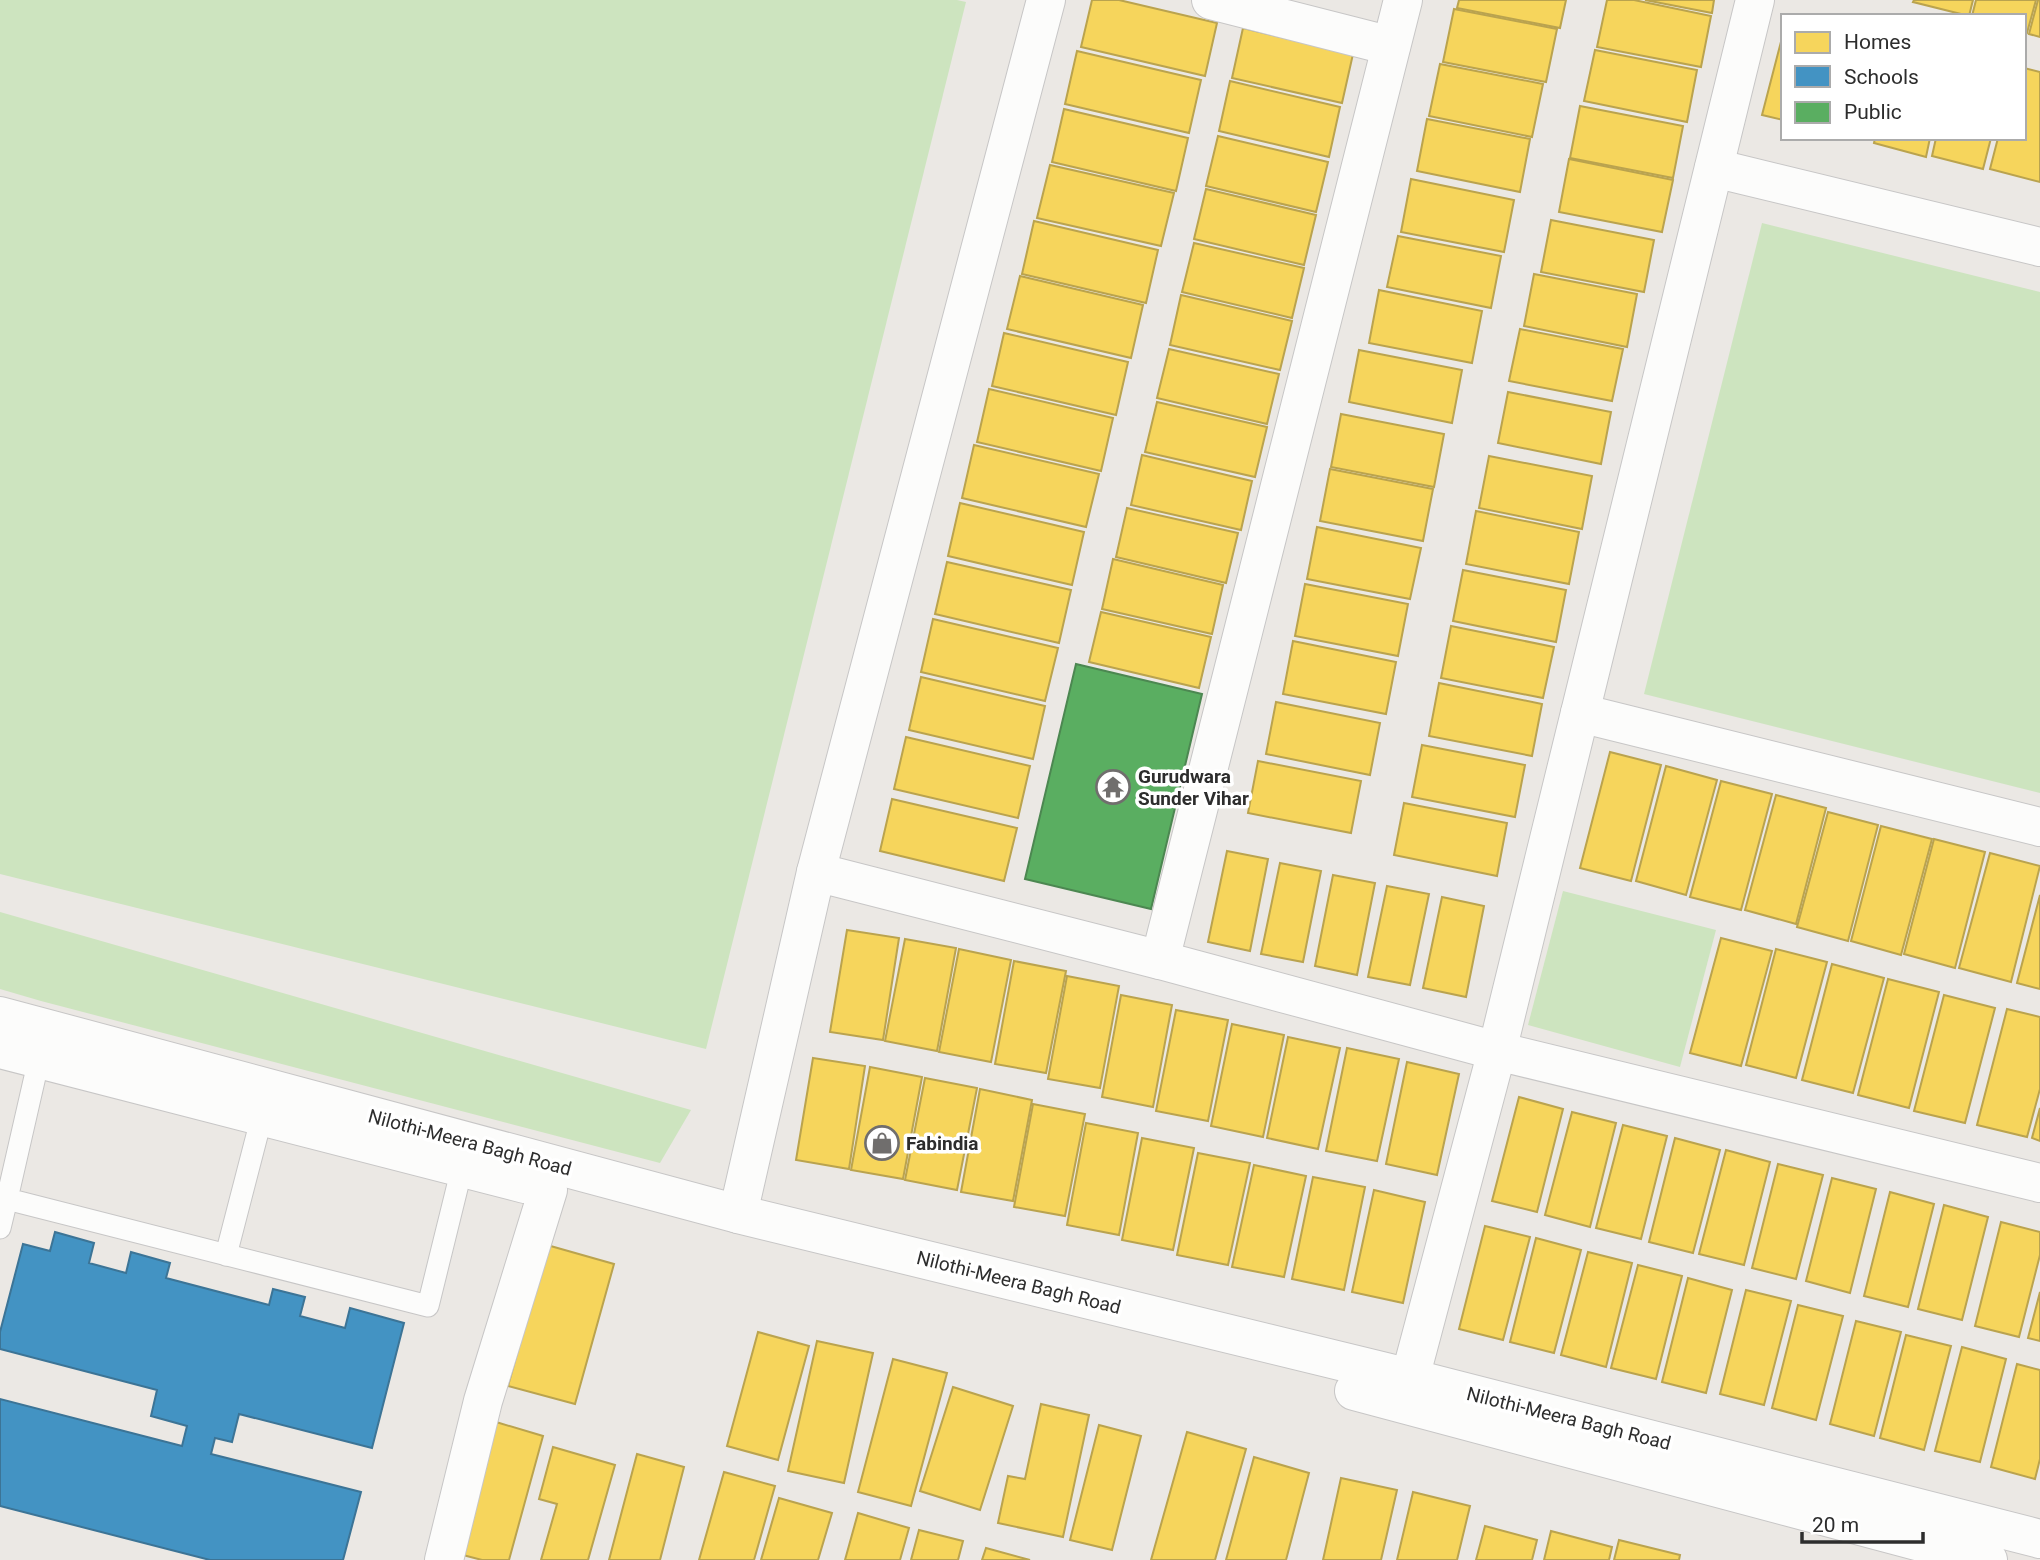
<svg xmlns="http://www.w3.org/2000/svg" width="2040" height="1560" font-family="Roboto,sans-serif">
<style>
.green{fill:#cde4bf}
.homes{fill:#f6d55c;stroke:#baa34e;stroke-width:2}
.schools{fill:#4393c3;stroke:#3c7496;stroke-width:2}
.public{fill:#5aae61;stroke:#4c8751;stroke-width:2}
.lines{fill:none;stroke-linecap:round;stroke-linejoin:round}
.service-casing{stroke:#c7c6c6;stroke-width:23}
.minor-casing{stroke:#c7c6c6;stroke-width:40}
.tertiary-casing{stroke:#c7c6c6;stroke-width:40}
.service{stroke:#fcfcfb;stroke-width:21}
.minor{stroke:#fcfcfb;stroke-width:38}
.tertiary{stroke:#fcfcfb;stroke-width:38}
.labels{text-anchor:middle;stroke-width:7;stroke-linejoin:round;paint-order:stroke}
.poi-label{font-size:19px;font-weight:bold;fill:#2d2d2d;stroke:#fff;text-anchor:start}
.street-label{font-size:19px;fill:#2d2d2d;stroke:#fff}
</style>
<rect width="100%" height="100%" fill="#ebe8e4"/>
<!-- green -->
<g class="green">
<polygon points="0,0 957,0 966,2 706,1049 0,874"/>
<polygon points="1762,223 2040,292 2040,793 1644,694"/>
<polygon points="1563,891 1716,930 1680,1067 1528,1025"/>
<polygon points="0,912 691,1110 660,1163 41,1001 0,989"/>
</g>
<!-- homes -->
<g class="homes">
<polygon points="1092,0 1119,0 1217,23 1205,76 1081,47"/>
<polygon points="1459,0 1566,0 1560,28 1457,8"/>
<polygon points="1607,0 1634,0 1711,16 1701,67 1597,47"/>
<polygon points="1645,0 1714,0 1712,13"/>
<polygon points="1914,0 1973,0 1969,16 1913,2"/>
<polygon points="1976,0 2036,0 2027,33 2024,32 2024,16 1972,16"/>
<polygon points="2038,0 2040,0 2040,37 2029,34"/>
<polygon points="1454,9 1557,29 1546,82 1443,62"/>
<polygon points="1243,28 1353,54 1342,103 1232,78"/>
<polygon points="1783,34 1783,120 1762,115"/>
<polygon points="1595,50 1697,70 1687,122 1584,101"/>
<polygon points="1077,51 1201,80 1189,133 1065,104"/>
<polygon points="1440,64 1543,84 1532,137 1429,116"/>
<polygon points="2024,68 2040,72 2040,182 1990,169 1998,138 2024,138"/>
<polygon points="1230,81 1340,107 1329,157 1219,131"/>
<polygon points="1580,106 1683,126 1673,178 1570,158"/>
<polygon points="1064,109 1188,138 1176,191 1052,162"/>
<polygon points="1427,119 1530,139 1520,192 1417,171"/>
<polygon points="1218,136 1328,162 1316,212 1206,186"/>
<polygon points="1875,138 1930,138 1926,157 1874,143"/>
<polygon points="1936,138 1991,138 1983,169 1932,156"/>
<polygon points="1569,159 1673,180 1662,232 1559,212"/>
<polygon points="1050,165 1174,193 1161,246 1037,218"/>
<polygon points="1411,179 1514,200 1504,252 1401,232"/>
<polygon points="1206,189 1316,215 1304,265 1194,239"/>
<polygon points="1551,220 1654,240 1644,292 1541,272"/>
<polygon points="1034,221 1158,250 1146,303 1022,274"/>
<polygon points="1398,236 1501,256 1491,308 1387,287"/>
<polygon points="1194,243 1304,268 1292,318 1182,292"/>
<polygon points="1534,274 1637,294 1627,347 1524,326"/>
<polygon points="1020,276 1143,305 1131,358 1007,329"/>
<polygon points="1379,290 1482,311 1472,363 1369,343"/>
<polygon points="1181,295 1292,321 1280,370 1170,345"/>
<polygon points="1520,329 1623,349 1612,401 1509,381"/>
<polygon points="1004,333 1128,362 1116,415 992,386"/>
<polygon points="1169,349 1279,374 1267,424 1157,398"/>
<polygon points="1359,350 1462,370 1452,423 1349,402"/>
<polygon points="989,389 1113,418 1101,471 977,442"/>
<polygon points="1508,392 1611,412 1601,464 1498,443"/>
<polygon points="1157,402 1267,427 1255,477 1145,452"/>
<polygon points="1341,414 1444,434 1434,487 1331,467"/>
<polygon points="974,445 1099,474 1086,527 962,498"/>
<polygon points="1142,455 1252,481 1241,530 1131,505"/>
<polygon points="1489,456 1592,476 1582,529 1479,508"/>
<polygon points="1330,469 1433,489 1423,541 1320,521"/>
<polygon points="960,503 1084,532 1072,585 948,556"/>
<polygon points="1127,508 1238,533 1226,583 1116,557"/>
<polygon points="1476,511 1579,532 1569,584 1466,564"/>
<polygon points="1317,527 1421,548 1410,599 1307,579"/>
<polygon points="1113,559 1223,585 1212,634 1102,609"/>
<polygon points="947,562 1071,590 1059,643 935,614"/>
<polygon points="1463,570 1566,590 1556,642 1453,621"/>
<polygon points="1305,584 1408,604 1398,656 1295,636"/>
<polygon points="1101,612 1211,637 1199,688 1089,662"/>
<polygon points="933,619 1058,648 1045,701 921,672"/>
<polygon points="1451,626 1554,647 1543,698 1441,678"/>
<polygon points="1293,641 1396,662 1386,714 1283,694"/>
<polygon points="921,677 1045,706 1033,759 909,730"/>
<polygon points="1439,683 1542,704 1532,756 1429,736"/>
<polygon points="1276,702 1380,723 1370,775 1266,754"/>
<polygon points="906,737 1030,766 1018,818 894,789"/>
<polygon points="1422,745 1525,765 1515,817 1412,797"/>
<polygon points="1610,752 1661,765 1631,881 1580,868"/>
<polygon points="1258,761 1361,781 1351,833 1248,813"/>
<polygon points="1666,766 1717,780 1686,895 1636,881"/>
<polygon points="1721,781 1772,794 1741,910 1690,897"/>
<polygon points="1776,795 1826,808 1796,924 1745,910"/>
<polygon points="892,799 1017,828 1004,881 880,851"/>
<polygon points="1404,803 1507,823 1497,876 1394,855"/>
<polygon points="1828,812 1878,825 1848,941 1797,927"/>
<polygon points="1881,826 1932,839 1901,955 1851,941"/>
<polygon points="1934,839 1985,852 1955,968 1904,954"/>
<polygon points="1227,851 1268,859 1250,951 1208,942"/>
<polygon points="1990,853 2040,866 2011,982 1959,968"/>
<polygon points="1280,863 1321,871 1303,962 1261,954"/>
<polygon points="1333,875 1375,883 1357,975 1315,966"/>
<polygon points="1387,886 1429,894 1410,985 1368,977"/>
<polygon points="2040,895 2040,989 2017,983"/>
<polygon points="1442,897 1484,906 1466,997 1423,988"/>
<polygon points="847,930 899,938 883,1040 830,1032"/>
<polygon points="1721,938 1772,951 1741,1066 1690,1053"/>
<polygon points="905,939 956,948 937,1051 885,1041"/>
<polygon points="959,949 1011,960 991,1062 939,1052"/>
<polygon points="1776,949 1827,962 1796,1078 1746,1065"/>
<polygon points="1014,961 1066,971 1046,1073 995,1064"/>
<polygon points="1832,964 1884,978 1853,1093 1802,1080"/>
<polygon points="1067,976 1119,986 1100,1088 1048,1079"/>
<polygon points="1888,979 1939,992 1909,1108 1858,1095"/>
<polygon points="1121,995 1172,1005 1153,1107 1102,1097"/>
<polygon points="1944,995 1995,1008 1965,1123 1914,1111"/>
<polygon points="2007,1009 2040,1017 2040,1089 2027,1137 1977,1125"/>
<polygon points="1176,1010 1228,1020 1208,1121 1156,1111"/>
<polygon points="1232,1024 1284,1035 1263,1137 1211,1126"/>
<polygon points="1288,1037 1340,1048 1318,1149 1267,1138"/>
<polygon points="1347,1048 1399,1059 1377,1161 1326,1151"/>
<polygon points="813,1058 865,1066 849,1169 796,1160"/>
<polygon points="1407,1062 1459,1074 1437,1175 1386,1164"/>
<polygon points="870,1067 922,1077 903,1179 851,1170"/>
<polygon points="925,1078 977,1088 957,1190 905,1180"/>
<polygon points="980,1089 1032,1100 1013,1201 961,1192"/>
<polygon points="1519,1097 1563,1109 1537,1212 1492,1201"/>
<polygon points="1033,1104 1085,1114 1065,1216 1014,1207"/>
<polygon points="2040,1108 2040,1141 2032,1138"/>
<polygon points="1572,1112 1616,1123 1590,1227 1545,1215"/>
<polygon points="1086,1123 1138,1133 1119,1235 1067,1225"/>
<polygon points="1623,1125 1667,1136 1641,1239 1596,1228"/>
<polygon points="1142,1138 1194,1148 1173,1250 1122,1240"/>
<polygon points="1675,1138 1720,1150 1693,1253 1649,1242"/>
<polygon points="1726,1150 1770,1162 1744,1265 1699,1254"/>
<polygon points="1198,1153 1250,1163 1228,1265 1177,1255"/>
<polygon points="1778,1164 1823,1175 1796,1279 1752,1268"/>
<polygon points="1254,1165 1306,1176 1284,1277 1232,1267"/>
<polygon points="1313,1177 1365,1187 1344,1290 1292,1279"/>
<polygon points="1832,1178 1876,1189 1850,1293 1806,1281"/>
<polygon points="1374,1190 1425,1202 1403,1303 1352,1292"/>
<polygon points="1890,1192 1934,1204 1908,1307 1864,1296"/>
<polygon points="1944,1205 1988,1217 1962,1320 1918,1309"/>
<polygon points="2001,1222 2040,1232 2040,1255 2019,1337 1975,1326"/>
<polygon points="1485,1226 1530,1237 1503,1340 1459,1329"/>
<polygon points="1536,1238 1581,1250 1554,1353 1510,1342"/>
<polygon points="547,1245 614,1264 575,1404 508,1386"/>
<polygon points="1588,1252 1632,1263 1606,1367 1561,1355"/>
<polygon points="1638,1265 1682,1276 1656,1379 1611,1368"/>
<polygon points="1688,1278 1732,1290 1706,1393 1662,1382"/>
<polygon points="1746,1290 1791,1301 1764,1405 1720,1394"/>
<polygon points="2040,1292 2040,1341 2028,1338"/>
<polygon points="1798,1305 1843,1316 1816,1420 1772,1408"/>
<polygon points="1856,1321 1901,1332 1874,1436 1830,1424"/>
<polygon points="758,1332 809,1346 778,1460 727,1446"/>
<polygon points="1906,1335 1951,1346 1924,1450 1880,1438"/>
<polygon points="817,1341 873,1353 844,1483 788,1471"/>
<polygon points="1962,1347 2006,1359 1980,1462 1935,1451"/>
<polygon points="893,1359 947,1373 911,1506 858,1492"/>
<polygon points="2017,1364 2040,1370 2040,1459 2035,1479 1991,1467"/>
<polygon points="953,1387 1013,1406 980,1510 920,1491"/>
<polygon points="1041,1404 1089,1415 1063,1537 998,1523 1008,1476 1025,1479"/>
<polygon points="496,1422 543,1436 509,1560 482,1560 459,1554"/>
<polygon points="1099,1425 1141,1436 1112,1550 1070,1540"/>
<polygon points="1187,1432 1246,1449 1215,1560 1151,1560"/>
<polygon points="553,1447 615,1465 588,1560 541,1560 557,1504 539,1499"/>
<polygon points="637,1454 684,1467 660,1560 609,1560"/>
<polygon points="1254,1457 1309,1473 1286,1560 1226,1560"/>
<polygon points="724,1472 775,1486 754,1560 699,1560"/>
<polygon points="1341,1478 1397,1490 1381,1560 1323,1560"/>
<polygon points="1413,1492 1470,1506 1457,1560 1397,1560"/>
<polygon points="779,1498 832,1513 818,1560 761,1560"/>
<polygon points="858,1513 909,1528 900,1560 845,1560"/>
<polygon points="1485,1526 1537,1540 1532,1560 1476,1560"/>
<polygon points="919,1530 963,1541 958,1560 911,1560"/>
<polygon points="1551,1531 1612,1547 1609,1560 1544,1560"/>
<polygon points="1619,1540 1680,1555 1679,1560 1614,1560"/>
<polygon points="986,1548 1030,1560 982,1560"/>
</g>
<!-- schools -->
<polygon class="schools" points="55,1232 94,1243 89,1263 126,1273 131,1252 170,1263 166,1278 269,1305 273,1289 305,1297 300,1316 345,1328 350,1308 404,1323 372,1448 239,1414 232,1442 215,1438 211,1454 361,1492 343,1560 210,1560 0,1506 0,1399 182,1446 187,1426 151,1416 157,1390 0,1349 0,1332 23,1244 50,1251"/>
<!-- public -->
<polygon class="public" points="1076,664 1202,694 1151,909 1025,879"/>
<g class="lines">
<!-- service casing -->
<g class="service-casing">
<g id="service">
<polyline points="39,1059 7,1199 428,1306 462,1168"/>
<polyline points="0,1228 7,1199"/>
<polyline points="226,1255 262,1116"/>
</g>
</g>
<!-- minor casing -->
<g class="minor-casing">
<g id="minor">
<polyline points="1211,0 1391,46"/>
<polyline points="1403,0 1160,960 1497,1051 2040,1183"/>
<polyline points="1714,168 2040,247"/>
<polyline points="1580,713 2040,827"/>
<polyline points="816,872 1046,0"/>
<polyline points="738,1214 816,872 1160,960"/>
<polyline points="1410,1378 1497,1051 1755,0"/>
<polyline points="444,1560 483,1401 548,1190"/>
</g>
</g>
<!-- tertiary casing -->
<g class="tertiary-casing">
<g id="tertiary">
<polyline points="0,1016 738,1214 1410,1378 2040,1539"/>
<polyline points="0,1049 525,1184"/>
<polyline points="1354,1391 1988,1560"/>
</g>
</g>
<!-- service -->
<use href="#service" class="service"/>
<!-- minor -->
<use href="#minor" class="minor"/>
<!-- tertiary -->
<use href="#tertiary" class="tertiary"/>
</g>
<!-- icons -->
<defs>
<g id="temple-ring" transform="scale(1.75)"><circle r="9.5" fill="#fff" stroke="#706e6d" stroke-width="1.5"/><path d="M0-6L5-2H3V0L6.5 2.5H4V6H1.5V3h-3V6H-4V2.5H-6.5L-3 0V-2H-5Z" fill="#706e6d"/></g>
<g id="shop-ring" transform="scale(1.75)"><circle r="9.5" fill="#fff" stroke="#706e6d" stroke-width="1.5"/><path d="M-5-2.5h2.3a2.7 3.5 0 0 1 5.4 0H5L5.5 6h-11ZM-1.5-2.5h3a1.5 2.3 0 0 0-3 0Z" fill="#706e6d"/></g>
</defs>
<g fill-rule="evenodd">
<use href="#temple-ring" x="1113" y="787"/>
<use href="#shop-ring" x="882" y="1143"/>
</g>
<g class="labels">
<!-- poi labels -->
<g class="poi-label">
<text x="1138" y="783">Gurudwara<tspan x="1138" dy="22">Sunder Vihar</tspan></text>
<text x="906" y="1150">Fabindia</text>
</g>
<!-- street labels -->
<g class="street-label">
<text transform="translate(470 1142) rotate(15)" y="7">Nilothi-Meera Bagh Road</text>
<text transform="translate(1019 1282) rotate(14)" y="7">Nilothi-Meera Bagh Road</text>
<text transform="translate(1569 1418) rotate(14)" y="7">Nilothi-Meera Bagh Road</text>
</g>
</g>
<!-- legend -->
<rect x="1781" y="14" width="245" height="126" fill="#ffffff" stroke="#ababab" stroke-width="2"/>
<rect x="1795" y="32" width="35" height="21" fill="#f6d55c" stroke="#ababab" stroke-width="2"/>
<text x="1844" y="49" font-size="21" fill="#2d2d2d">Homes</text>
<rect x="1795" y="66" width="35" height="21" fill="#4393c3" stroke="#ababab" stroke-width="2"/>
<text x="1844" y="84" font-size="21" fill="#2d2d2d">Schools</text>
<rect x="1795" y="102" width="35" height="21" fill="#5aae61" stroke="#ababab" stroke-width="2"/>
<text x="1844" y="119" font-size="21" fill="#2d2d2d">Public</text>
<!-- scale -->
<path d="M1802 1532v10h121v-10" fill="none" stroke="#2d2d2d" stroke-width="3.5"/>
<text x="1812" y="1532" font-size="21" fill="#2d2d2d" stroke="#ffffff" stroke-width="5" paint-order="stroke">20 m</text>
</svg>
